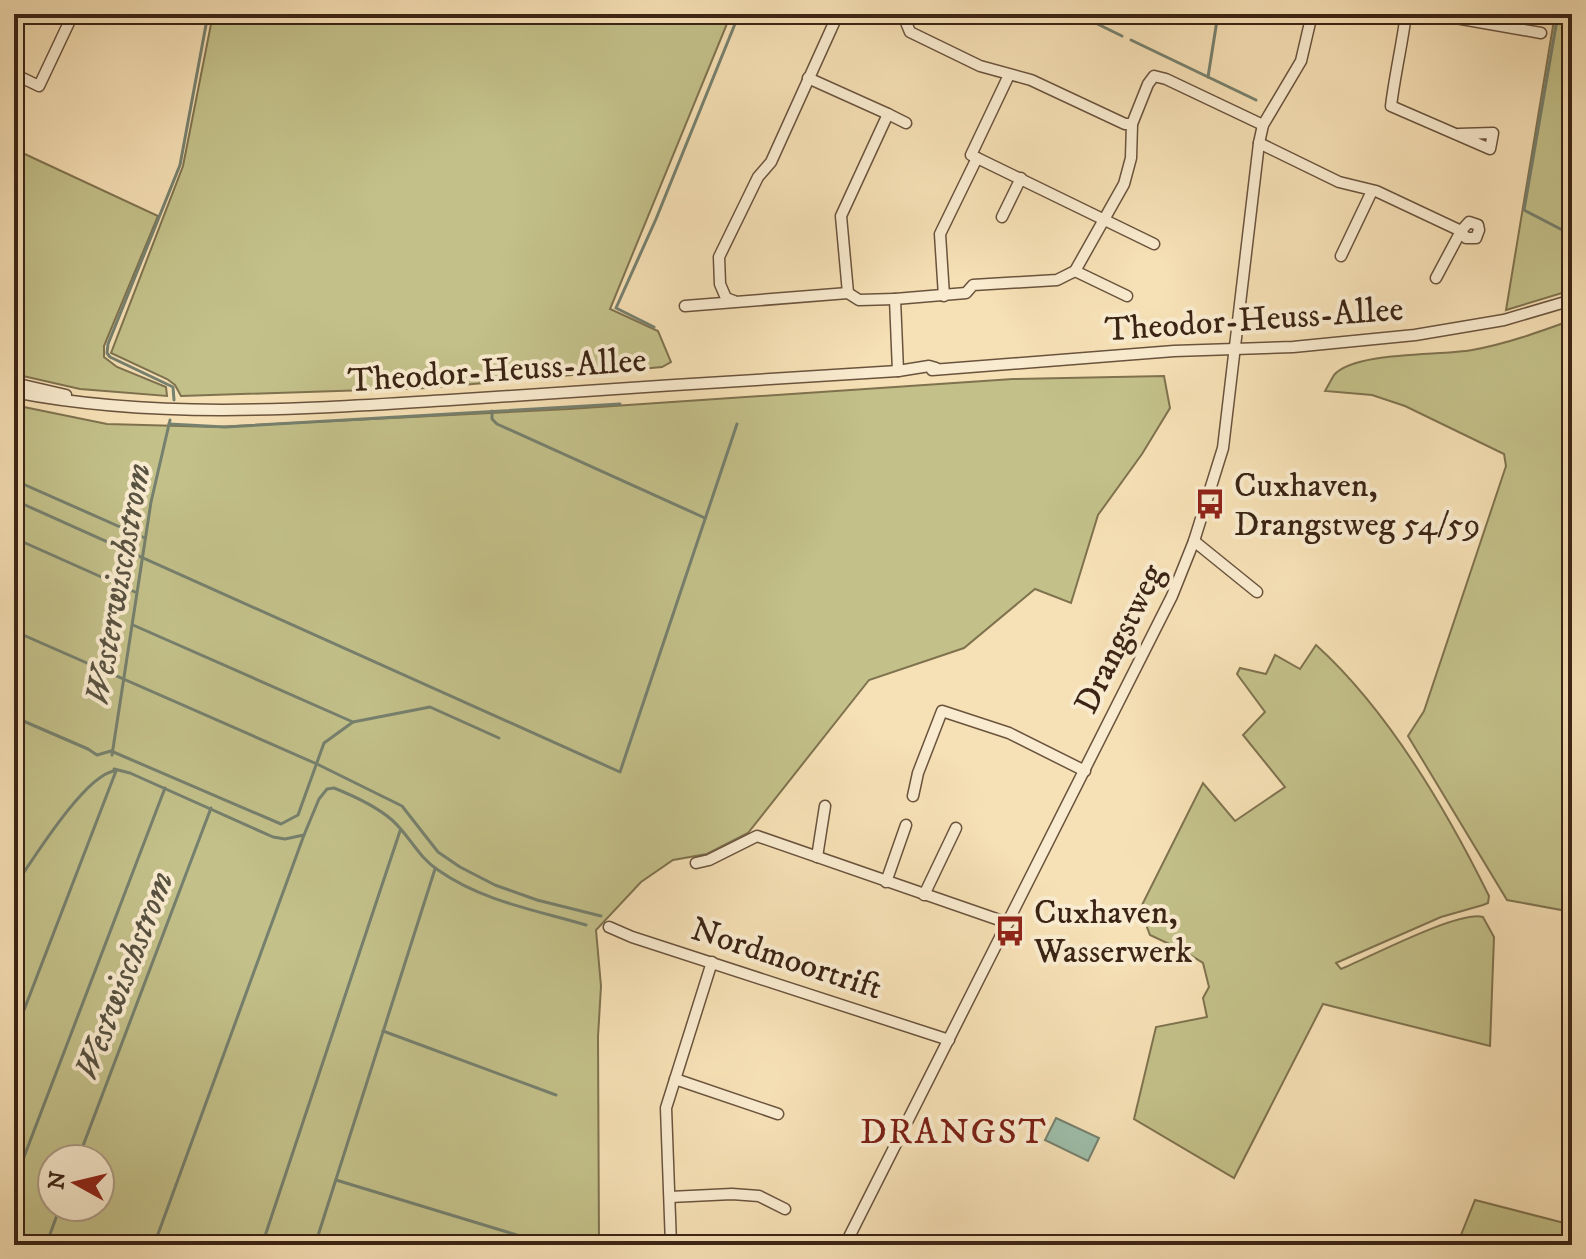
<svg xmlns="http://www.w3.org/2000/svg" width="1586" height="1259" font-family="'IM FELL DW Pica',serif">
<style>
.green{fill:#c3c089;stroke:#7f724f;stroke-width:2;fill-rule:evenodd}
.water{fill:#9dbda9;stroke:#76806e;stroke-width:2}
.lines{fill:none;stroke-linecap:round;stroke-linejoin:round}
.stream{stroke:#76806e;stroke-width:3}
.minor-casing{stroke:#6a533d;stroke-width:13}
.minor{stroke:#f9ebcf;stroke-width:10}
.labels{text-anchor:middle;stroke-width:8;stroke-linejoin:round;paint-order:stroke}
.street-label{font-size:34px;fill:#3b2415;stroke:#f9ebcf}
.poi-label{font-size:34px;fill:#3b2415;stroke:#f9ebcf;text-anchor:start}
.water-label{font-size:36px;font-style:italic;fill:#585241;stroke:#f9ebcf}
.neighbourhood-label{font-size:36px;letter-spacing:2px;fill:#7a1f14;stroke:#f9ebcf}
</style>
<rect width="100%" height="100%" fill="#f6e0b5"/>
<filter id="stains"><feTurbulence type="fractalNoise" baseFrequency=".0025" numOctaves="4"/><feColorMatrix values="0 0 0 0 .2 0 0 0 0 .09 0 0 0 0 .02 0 0 0 .5 -.17"/></filter>
<radialGradient id="worn" r=".72"><stop offset=".6" stop-color="#630" stop-opacity="0"/><stop offset="1" stop-color="#630" stop-opacity=".3"/></radialGradient>
<!-- green -->
<g class="green">
<polygon points="213,14 731,14 610,309 658,331 671,362 662,367 428,388 181,396 175,385 167,379 111,353 183,166"/>
<polygon points="1555,14 1572,14 1572,290 1506,310"/>
<polygon points="14,149 158,216 104,346 104,357 117,367 166,387 167,396 80,389 14,374"/>
<path d="M1572 320V912L1507 900 1408 736 1424 711 1506 466 1504 454 1405 406 1372 395 1325 391C1328 386 1331 380 1334 375 1355 351 1441 356 1472 350 1506 344 1539 332 1572 320Z"/>
<path d="M1164 376 1170 408 1142 454 1098 515 1071 603 1035 589 964 648 869 680 748 833 707 854 673 860 641 882 596 930 601 986 598 1037 599 1245H14V405L107 424 217 427 569 409 1013 379ZM52 1159H100V1207H52Z"/>
<path d="M1316 645C1388 710 1446 809 1489 896L1488 903 1483 905 1441 917 1336 963 1341 969C1368 958 1459 910 1483 917L1494 937 1490 1046 1323 1004 1234 1178 1134 1119 1156 1027 1207 1017 1203 998 1209 987 1203 963 1182 950 1150 935 1140 909 1203 783 1235 821 1285 787 1243 735 1265 712 1237 674 1240 668 1266 674 1275 655 1300 669Z"/>
<polygon points="1475,1200 1572,1225 1572,1245 1457,1245"/>
</g>
<!-- water -->
<polygon class="water" points="1056,1118 1099,1138 1088,1161 1045,1140"/>
<g class="lines">
<!-- stream -->
<g class="stream">
<polyline points="1077,14 1122,36"/>
<polyline points="1558,14 1524,210 1572,235"/>
<polyline points="1131,40 1256,100"/>
<polyline points="1208,77 1218,14"/>
<polyline points="654,327 616,308 656,219 739,14"/>
<polyline points="174,400 173,387 110,357 107,353 108,344 180,165 208,14"/>
<polyline points="492,411 492,419 497,424 705,518"/>
<polyline points="169,424 225,427 620,404"/>
<polyline points="14,480 145,538"/>
<polyline points="14,500 620,772 737,424"/>
<polyline points="14,538 135,592"/>
<polyline points="133,625 353,722"/>
<polyline points="14,631 317,764 402,806 438,852 460,867 495,885 537,900 601,916"/>
<polyline points="14,717 88,749 97,755 111,751 281,824 298,815 324,743 353,722 430,707 499,738"/>
<polyline points="112,755 151,502 170,420"/>
<path d="M114 769 130 773 273 837 285 839 304 835 319 799 327 789 334 788C354 796 376 806 392 820 409 835 419 858 438 870 482 901 535 910 586 925"/>
<path d="M14 887C32 861 84 776 114 771"/>
<polyline points="14,916 21,898 23,878"/>
<polyline points="383,1031 556,1095"/>
<polyline points="14,1036 116,771"/>
<polyline points="78,1159 211,808"/>
<polyline points="336,1180 550,1245"/>
<polyline points="14,1183 165,788"/>
<polyline points="46,1245 60,1207"/>
<polyline points="154,1245 304,835"/>
<polyline points="262,1245 400,831"/>
<polyline points="315,1245 435,869"/>
</g>
<!-- minor casing -->
<g class="minor-casing">
<g id="minor">
<polyline points="891,14 905,20 910,32 980,66 1031,80 1125,124 1132,124"/>
<path d="M1406 14C1402 45 1395 74 1391 106L1490 149 1493 133 1459 134"/>
<polyline points="1433,14 1541,33"/>
<polyline points="14,74 39,86 73,14"/>
<polyline points="1009,75 971,155 1154,244"/>
<polyline points="808,78 888,114 841,216 848,293"/>
<polyline points="888,114 906,123"/>
<polyline points="1259,143 1339,182 1376,191 1461,231 1466,238 1476,238 1479,230 1478,225 1469,222 1461,231 1436,278"/>
<polyline points="1002,217 1021,178"/>
<polyline points="1341,256 1372,191"/>
<polyline points="1075,271 1127,296"/>
<polyline points="944,296 940,234 977,158"/>
<polyline points="734,301 726,298 720,284 719,257 758,177 771,162 838,14"/>
<polyline points="685,306 848,293 859,300 895,299"/>
<polyline points="932,370 1174,351 1293,347 1415,335 1504,320 1572,300"/>
<polyline points="898,371 895,299 966,293 973,285 1057,280 1075,271 1124,184 1131,158 1132,124 1148,84 1154,76 1166,79 1263,125"/>
<polyline points="14,383 66,395"/>
<path d="M14 392C158 420 305 409 450 400 599 390 749 380 898 371L929 366 936 368"/>
<polyline points="1194,541 1257,592"/>
<polyline points="913,796 918,773 942,711 1009,733 1085,771"/>
<polyline points="817,857 825,806"/>
<polyline points="696,863 709,860 757,836 1008,923"/>
<polyline points="886,882 906,825"/>
<polyline points="924,895 956,828"/>
<polyline points="609,927 632,937 949,1040"/>
<polyline points="675,1079 778,1114"/>
<polyline points="670,1197 732,1194 759,1196 785,1209"/>
<polyline points="671,1245 666,1108 712,962"/>
<polyline points="845,1245 1172,596 1194,541 1223,448 1259,143 1263,125 1301,61 1312,14"/>
</g>
</g>
<!-- minor -->
<use href="#minor" class="minor"/>
</g>
<!-- icons -->
<defs>
<g id="bus-bare" transform="scale(2.4)"><path d="M-5-6H5V4H4V6H2V4H-2V6H-4V4H-5ZM-3.5-4V0h7V-4ZM-3.5 1.2v1.5H-2V1.2ZM2 1.2v1.5H3.5V1.2Z" fill="#8f2418" stroke="#f9ebcf" stroke-width="2.5" paint-order="stroke"/></g>
</defs>
<g fill-rule="evenodd">
<use href="#bus-bare" x="1210" y="504"/>
<use href="#bus-bare" x="1010" y="931"/>
</g>
<g class="labels">
<!-- street labels -->
<g class="street-label">
<text transform="translate(1254 318) rotate(-4)" y="12">Theodor-Heuss-Allee</text>
<text transform="translate(497 369) rotate(-4)" y="12">Theodor-Heuss-Allee</text>
<text transform="translate(1118 638) rotate(-64)" y="12">Drangstweg</text>
<text transform="translate(787 957) rotate(18)" y="12">Nordmoortrift</text>
</g>
<!-- poi labels -->
<g class="poi-label">
<text x="1234" y="496">Cuxhaven,<tspan x="1234" dy="39">Drangstweg 54/59</tspan></text>
<text x="1034" y="923">Cuxhaven,<tspan x="1034" dy="39">Wasserwerk</tspan></text>
</g>
<!-- water labels -->
<g class="water-label">
<text transform="translate(116 584) rotate(-80)" y="13">Westerwischstrom</text>
<text transform="translate(122 975) rotate(-69)" y="13">Westwischstrom</text>
</g>
<!-- neighbourhood labels -->
<g class="neighbourhood-label">
<text x="954" y="1143">DRANGST</text>
</g>
</g>
<!-- margin -->
<rect width="1586" height="1259" fill="none" stroke="#f6e0b5" stroke-width="48"/>
<rect x="16" y="16" width="1554" height="1227" fill="none" stroke="#3b2415" stroke-width="4"/>
<rect x="24" y="24" width="1538" height="1211" fill="none" stroke="#3b2415" stroke-width="2"/>
<!-- north arrow -->
<g transform="translate(76 1183) rotate(278)"><circle r="38" fill="#f9ebcf" stroke="#ad9b85" stroke-width="2"/>
<path d="M0-6L14 30L0 20L-14 30Z" fill="#8f2418"/>
<text y="-12" font-size="22" font-weight="bold" text-anchor="middle" fill="#3b2415">N</text>
</g>
<rect width="100%" height="100%" filter="url(#stains)"/>
<rect width="100%" height="100%" fill="url(#worn)"/>
</svg>
